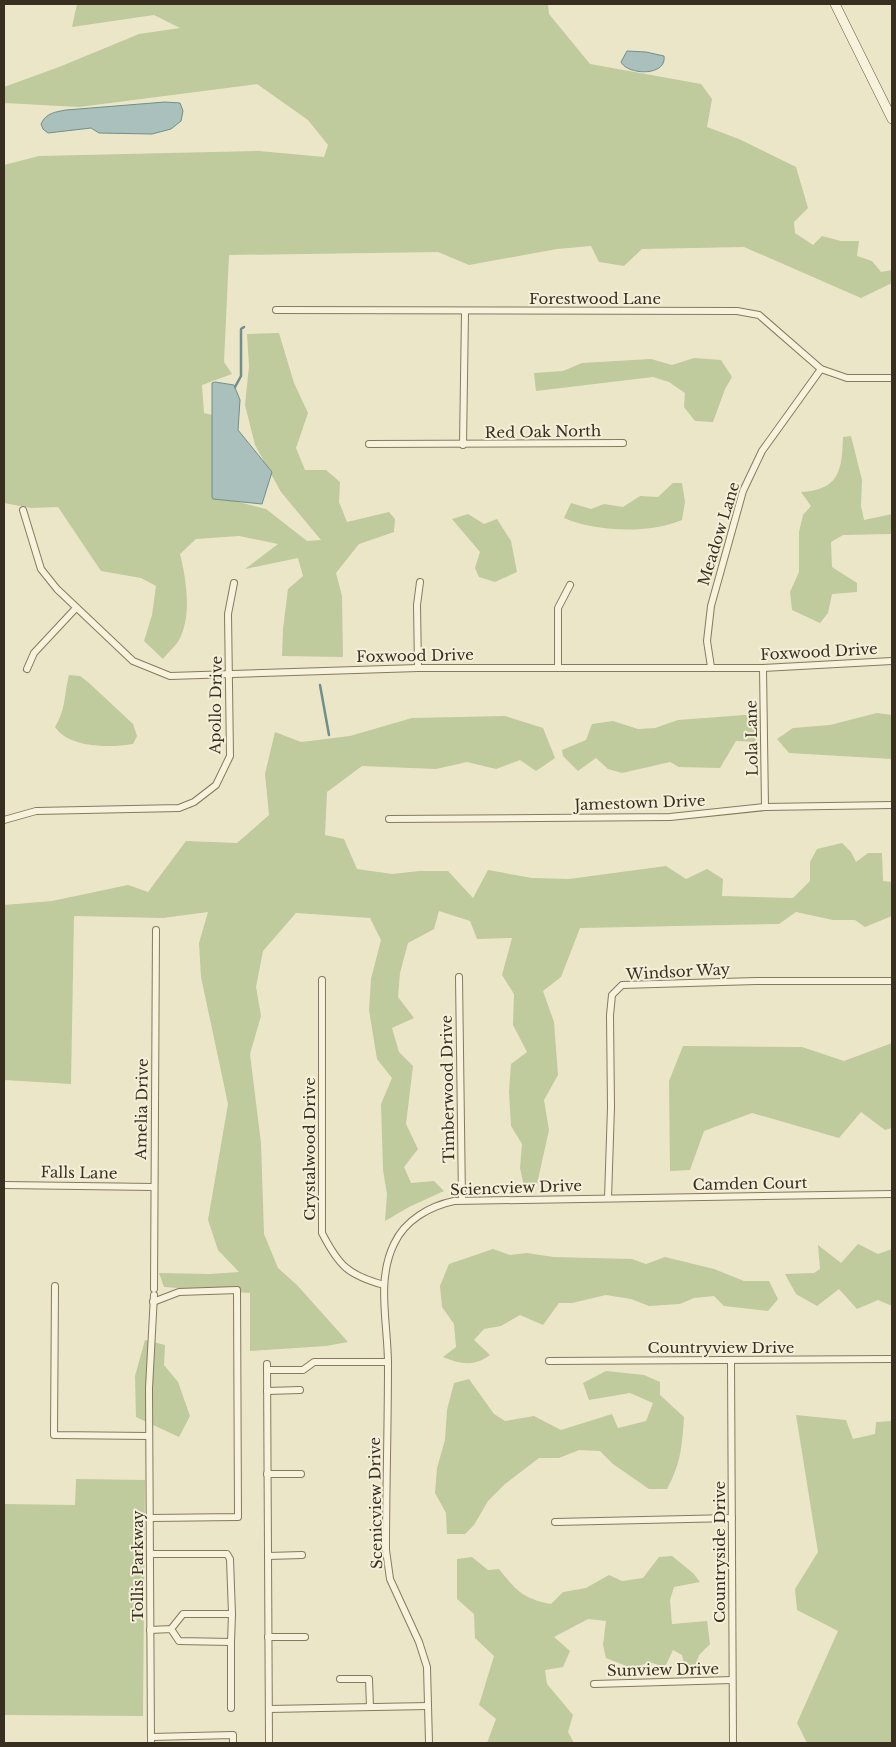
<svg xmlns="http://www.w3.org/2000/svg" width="896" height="1747" font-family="'Libre Baskerville',serif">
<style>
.green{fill:#bfca9d}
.water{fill:#a9c0bc;stroke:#708f8b}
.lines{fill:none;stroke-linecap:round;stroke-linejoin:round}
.stream{stroke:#708f8b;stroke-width:2.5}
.street-casing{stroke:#87795f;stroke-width:8}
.secondary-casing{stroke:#695a42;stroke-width:10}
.street{stroke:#f7f2dc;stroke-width:6}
.secondary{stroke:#f7f2dc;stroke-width:9}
.labels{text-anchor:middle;stroke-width:4;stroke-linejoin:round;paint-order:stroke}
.street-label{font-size:15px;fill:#392f21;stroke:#f4efd8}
</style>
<rect width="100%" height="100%" fill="#ece6c9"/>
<!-- green -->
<g class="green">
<path d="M77 4H548L549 14 590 64 701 84 712 99 707 127 739 139 796 167 808 208 794 222 795 233 813 245 822 236 841 241H859L857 256 872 261 881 272 892 270V283L861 298 744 247 642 249 624 266 599 262 591 246 557 249 469 265 438 252 229 255 224 362 232 374 202 385 204 413 213 415 212 495 266 509 307 541 321 540 281 492 255 445 245 405 249 366 247 334 279 333 294 383 308 413 296 448 305 470H326L340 482 339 502 347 522 389 512 395 519 394 532 359 544 336 573 342 596 343 657 282 656 283 629 288 589 303 576 298 558 245 569 278 544 239 536 196 539 180 554C186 578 192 614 180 638 177 645 168 652 163 659L144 641 152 615 156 586 141 578 101 571 58 507 31 508 4 503V165L39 156 259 151 324 157 328 145 308 120 257 84 79 107 4 103V87L59 67 139 34 180 28 154 15 72 27Z"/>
<polygon points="694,358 721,360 732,377 725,389 713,422 695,421 684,407 685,393 669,382 653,377 536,391 534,373 563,371 582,363 651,359 672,365"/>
<path d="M851 436 862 480 861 506 864 520 892 514V534L843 535 831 542 832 567 857 583V592L832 594 828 613 820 623 792 610 790 592 799 572V532L803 515 811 506 801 492C839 490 842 471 843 437Z"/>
<path d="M673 483H682L685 502 682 520C648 534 597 532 564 518L571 503 591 509 604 504 623 507 640 496 658 497Z"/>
<polygon points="468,514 484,524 497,519 511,541 517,572 495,582 479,577 475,568 480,552 452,519"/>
<path d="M69 675 80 676 88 682 133 724 137 736 133 744C110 748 69 748 55 727 66 709 64 695 69 675Z"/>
<polygon points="877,713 892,715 892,759 789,753 777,739 793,728 830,725"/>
<polygon points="758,714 756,742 736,741 720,768 679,767 670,762 622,773 608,769 596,758 578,771 563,756 562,750 586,740 592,724 613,721 638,729 655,728 678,720"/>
<polygon points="505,716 543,728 555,758 536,771 520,760 496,769 467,762 436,769 362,766 327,792 325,835 344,839 357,869 392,874 419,871 448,871 473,898 488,870 532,878 569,879 666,866 686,879 707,869 723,879 722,896 793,898 810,881 810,862 817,849 842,843 851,852 856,862 868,853 882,853 883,881 892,882 892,916 865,927 855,920 833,920 796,912 779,924 580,928 561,977 543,991 554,1022 558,1075 544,1100 549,1130 537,1184 524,1186 520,1168 522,1144 511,1126 509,1092 511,1064 527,1052 513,1025 514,994 502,975 512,938 477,939 470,921 439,911 434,929 408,943 400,973 398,997 414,1018 392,1028 399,1052 413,1066 406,1124 418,1149 404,1167 411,1183 434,1181 444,1191 409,1207 385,1221 387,1194 383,1170 381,1104 392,1078 377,1059 369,1010 371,979 381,940 370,918 296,913 263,951 256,987 261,1016 250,1054 261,1143 264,1234 278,1268 297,1285 348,1342 326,1346 250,1351 250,1293 164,1287 159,1273 210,1274 239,1272 218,1250 208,1220 228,1104 201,977 199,943 208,912 163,918 74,916 71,1084 4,1080 4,905 52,901 128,885 148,892 186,841 237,843 269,815 265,774 275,732 301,742 350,736 412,718"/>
<polygon points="892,1043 892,1128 885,1130 861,1112 839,1138 752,1113 704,1131 690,1170 670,1171 669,1081 683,1046 802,1047 844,1061"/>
<polygon points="858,1244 878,1254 892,1249 892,1306 878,1300 857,1309 839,1289 817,1306 796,1294 785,1274 814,1273 820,1269 818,1245 841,1263"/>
<path d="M493 1249 510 1255 527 1253 553 1257 632 1259 646 1264 665 1257 714 1269 744 1281H769L778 1299 768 1311 724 1306 714 1296 694 1298 680 1304 649 1306 631 1299 606 1295 572 1303H559L543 1325 520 1315 501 1326 484 1329 474 1340 490 1355C474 1367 460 1364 443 1357L456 1347 454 1324 442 1307 440 1286 449 1264Z"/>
<polygon points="145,1340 165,1345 164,1365 178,1382 190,1416 179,1437 136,1417 135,1376"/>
<path d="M606 1371 644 1375 660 1382V1395L684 1417C682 1447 681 1463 667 1489H649L613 1464 600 1451 579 1450 559 1458H539L505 1484 488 1501 474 1525 465 1534H447L446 1513 435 1493 437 1468 445 1440 447 1410 454 1383 469 1379 494 1414 505 1421 534 1416 561 1430 612 1414 618 1428 646 1421 653 1403 630 1393 589 1400 583 1383Z"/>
<polygon points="796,1415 846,1420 853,1439 875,1434 876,1422 892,1421 892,1743 807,1743 797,1723 838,1631 797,1610 795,1589 818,1552"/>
<polygon points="76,1479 145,1480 143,1716 4,1715 4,1504 75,1505"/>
<path d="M672 1556 693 1573 700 1582 674 1587 670 1600 672 1624 707 1621 710 1644 699 1655 695 1667 685 1668 682 1655 673 1650 665 1667 649 1662 634 1669 606 1658 603 1645 606 1621 588 1619 554 1637 570 1651 563 1667 545 1670 547 1684 573 1715 568 1732 574 1743H487L496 1719 479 1705 494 1656 475 1638 474 1614 457 1599V1559L472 1557 488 1570 499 1569C517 1591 522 1598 551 1604L563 1592 586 1588 609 1575 622 1581 643 1578 659 1557Z"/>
</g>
<!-- water -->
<g class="water">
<path d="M627 51 646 52 664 56C667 77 627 75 621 62Z"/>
<path d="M165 102 180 103 183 111 181 121 171 129 152 134 99 133 91 128 48 133 43 129 41 124C46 113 55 112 66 110Z"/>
<polygon points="215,382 234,385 240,400 238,430 272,472 262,504 213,499 212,497 212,383"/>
</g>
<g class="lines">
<!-- stream -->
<g class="stream">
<polyline points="235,387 241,376 241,329 244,327"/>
<polyline points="320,685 329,735"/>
</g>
<!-- street casing -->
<g class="street-casing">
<g id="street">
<polyline points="276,310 737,311 759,315 821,369 847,378 892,378"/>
<polyline points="369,444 623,443"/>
<polyline points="463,445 465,312"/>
<polyline points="23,510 41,569 57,589 133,661 170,676 418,668 763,668 892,661"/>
<polyline points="711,667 707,641 711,606 743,491 762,451 821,369"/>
<polyline points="418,668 417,605 420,582"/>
<polyline points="558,668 558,608 570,585"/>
<polyline points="763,668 765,807"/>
<polyline points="27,669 34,653 76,608"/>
<polyline points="389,819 670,817 765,807 892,805"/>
<polyline points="4,820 36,811 179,808 194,802 216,785 230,756 228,614 234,583"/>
<polyline points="459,977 462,1200"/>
<path d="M322 980V1233C339 1266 348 1275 384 1285"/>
<polyline points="4,1185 154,1187"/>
<polyline points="608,1198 611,1107 610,1015 612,995 622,985 756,981 892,981"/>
<polyline points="55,1286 54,1435 149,1436"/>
<polyline points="154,1289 156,930"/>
<polyline points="731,1360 733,1743"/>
<polyline points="549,1361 892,1359"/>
<polyline points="267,1364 269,1743"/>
<polyline points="267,1370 303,1370 314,1362 388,1362"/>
<polyline points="267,1391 300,1390"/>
<polyline points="267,1474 301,1474"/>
<polyline points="150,1518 238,1517 237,1290 179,1292 153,1302"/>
<polyline points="555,1522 732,1518"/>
<polyline points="150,1554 227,1554 230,1559 232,1614"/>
<polyline points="268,1556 302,1555"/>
<polyline points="150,1630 171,1629 179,1641 231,1642 232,1614 183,1614 171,1629"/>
<polyline points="268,1637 305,1637"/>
<polyline points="340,1679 369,1679 370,1707"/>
<polyline points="594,1684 732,1680"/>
<polyline points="231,1708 231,1642"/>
<polyline points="269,1709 428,1706"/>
<polyline points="151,1737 233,1735 233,1743"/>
<polyline points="151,1743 149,1388 154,1295"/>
<path d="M429 1743 427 1667 419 1642 390 1579 386 1550C386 1488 388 1426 388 1364 388 1324 376 1281 394 1244 405 1220 430 1206 454 1201L892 1194"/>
</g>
</g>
<!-- secondary casing -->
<g class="secondary-casing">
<polyline id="secondary" points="835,4 892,119"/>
</g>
<!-- street -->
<use href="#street" class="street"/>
<!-- secondary -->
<use href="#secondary" class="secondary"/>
</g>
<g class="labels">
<!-- street labels -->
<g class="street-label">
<text x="595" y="304">Forestwood Lane</text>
<text transform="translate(543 432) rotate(-1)" y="5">Red Oak North</text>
<text transform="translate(719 534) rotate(-73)" y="5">Meadow Lane</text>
<text transform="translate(819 652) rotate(-3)" y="5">Foxwood Drive</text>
<text transform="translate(415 656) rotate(-1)" y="5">Foxwood Drive</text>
<text transform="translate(216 705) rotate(-89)" y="5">Apollo Drive</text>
<text transform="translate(752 738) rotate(-91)" y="5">Lola Lane</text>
<text transform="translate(640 803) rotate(-2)" y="5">Jamestown Drive</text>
<text transform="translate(678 972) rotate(-3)" y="5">Windsor Way</text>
<text transform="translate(448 1089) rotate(-91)" y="5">Timberwood Drive</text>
<text transform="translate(142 1109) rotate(-89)" y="5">Amelia Drive</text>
<text transform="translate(310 1149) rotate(-90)" y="5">Crystalwood Drive</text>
<text transform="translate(79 1173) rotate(1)" y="5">Falls Lane</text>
<text transform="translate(750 1184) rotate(-1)" y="5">Camden Court</text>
<text transform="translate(516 1188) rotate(-2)" y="5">Sciencview Drive</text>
<text x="721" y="1353">Countryview Drive</text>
<text transform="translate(376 1503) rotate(-91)" y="5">Scenicview Drive</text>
<text transform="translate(720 1552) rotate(-90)" y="5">Countryside Drive</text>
<text transform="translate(138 1566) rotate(-90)" y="5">Tollis Parkway</text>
<text transform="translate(663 1670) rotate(-1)" y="5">Sunview Drive</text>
</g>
</g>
<!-- border -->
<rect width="896" height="1747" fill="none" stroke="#392f21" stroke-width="10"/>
</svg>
